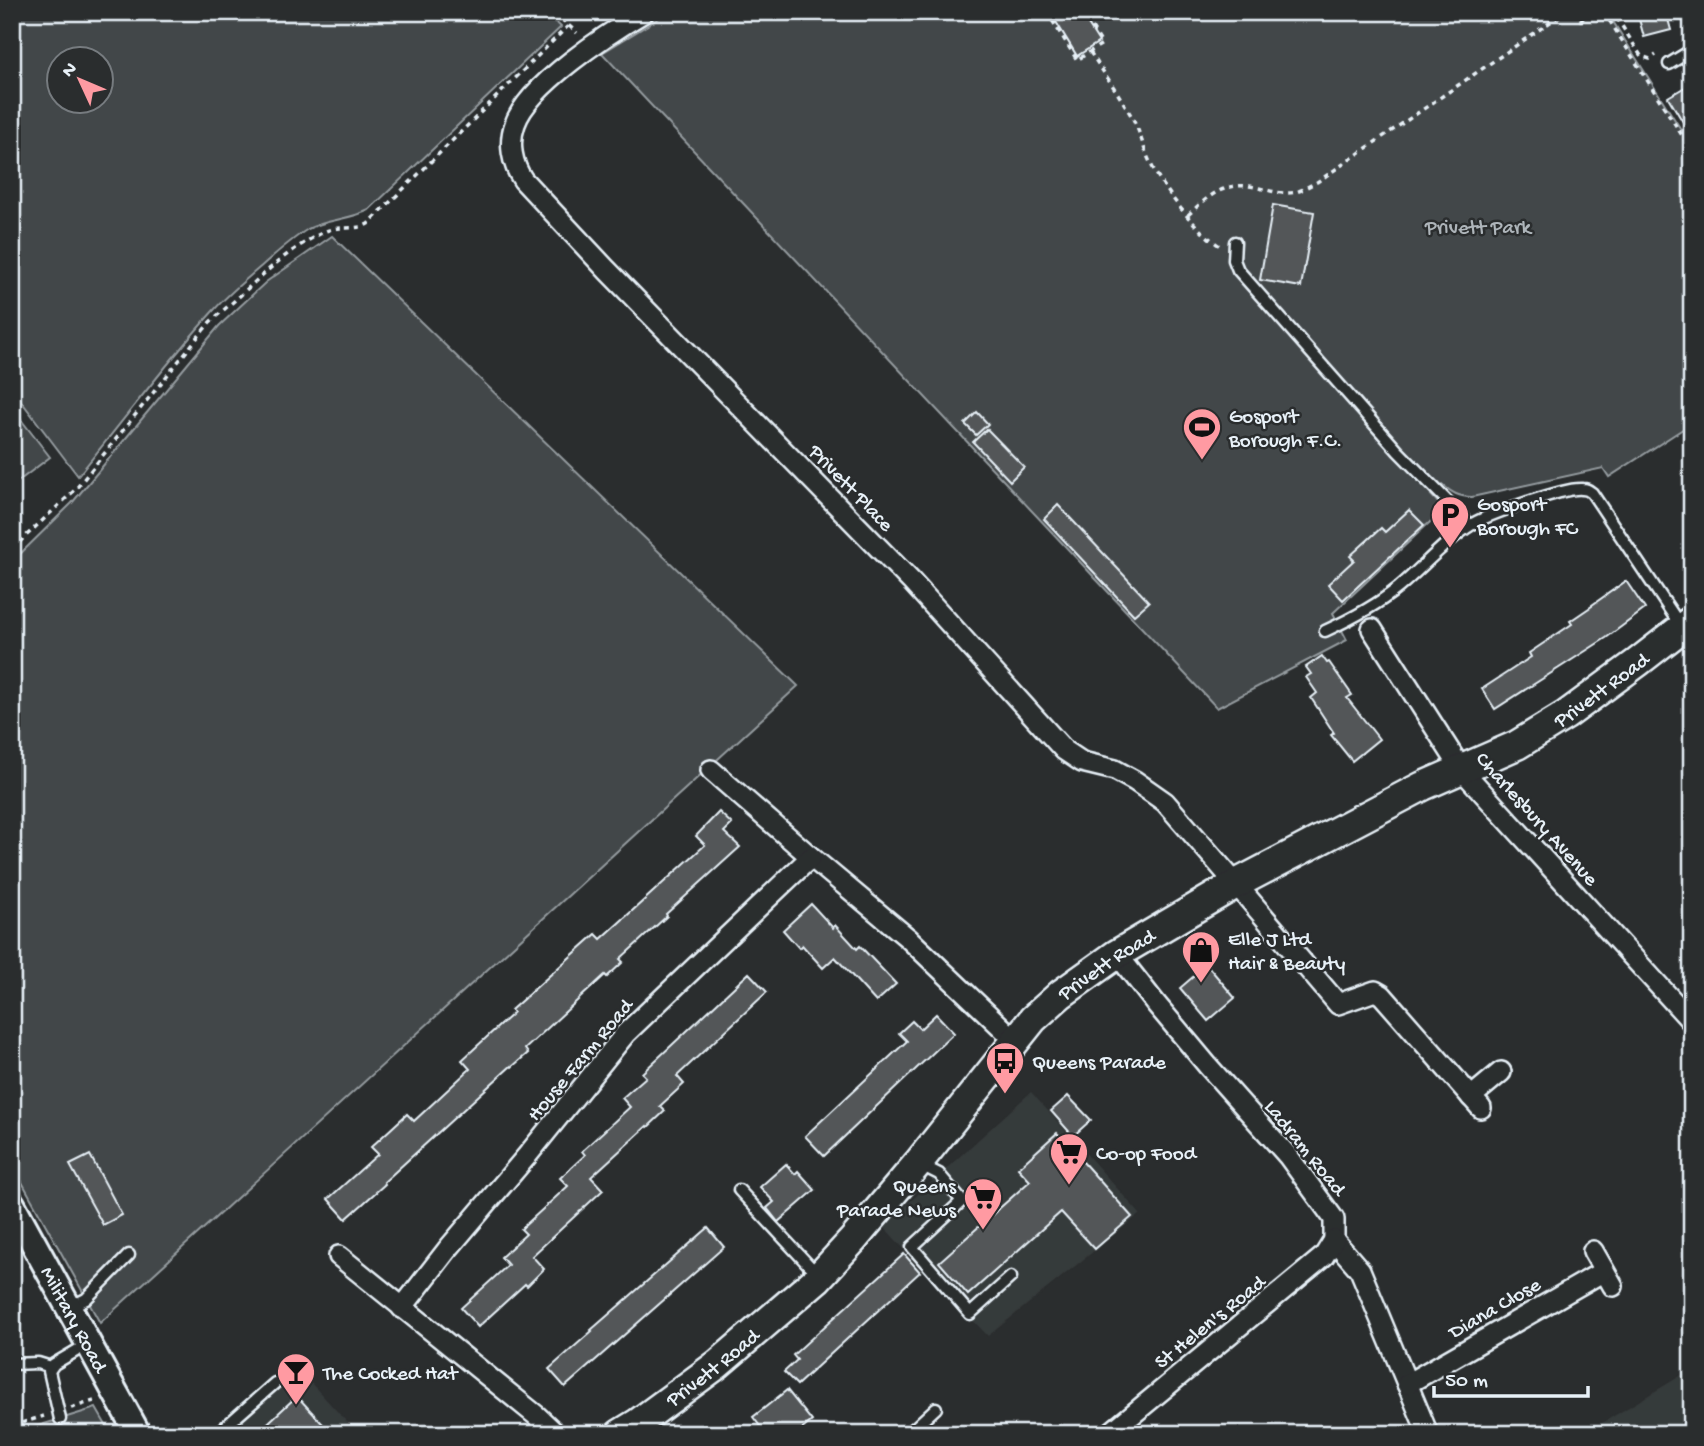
<svg xmlns="http://www.w3.org/2000/svg" width="1704" height="1446" font-family="'Gochi Hand',sans-serif">
<style>
.built{fill:#363a3b}
.green{fill:#424648;stroke:#959ca0;stroke-width:2;fill-rule:evenodd}
.building{fill:#535759;stroke:#e8f1f8;stroke-width:2}
.lines{fill:none;stroke-linecap:round;stroke-linejoin:round}
.service-casing{stroke:#e8f1f8;stroke-width:15}
.minor-casing{stroke:#e8f1f8;stroke-width:24}
.tertiary-casing{stroke:#e8f1f8;stroke-width:30}
.secondary-casing{stroke:#e8f1f8;stroke-width:33}
.path{stroke:#e8f1f8;stroke-width:3.5;stroke-dasharray:5 5;stroke-linecap:butt}
.service{stroke:#2a2d2e;stroke-width:10}
.minor{stroke:#2a2d2e;stroke-width:19}
.tertiary{stroke:#2a2d2e;stroke-width:24}
.secondary{stroke:#2a2d2e;stroke-width:28}
.labels{text-anchor:middle;stroke-width:5;stroke-linejoin:round;paint-order:stroke}
.park-label{font-size:21px;fill:#aeb5ba;stroke:#2a2d2e}
.poi-label{font-size:21px;fill:#e8f1f8;stroke:#2a2d2e;text-anchor:start}
.street-label{font-size:21px;fill:#e8f1f8;stroke:#2a2d2e}
</style>
<rect width="100%" height="100%" fill="#2a2d2e"/>
<filter id="ink" filterUnits="userSpaceOnUse"><feTurbulence type="fractalNoise" baseFrequency=".0143" numOctaves="2"/><feDisplacementMap in="SourceGraphic" scale="14" xChannelSelector="R" yChannelSelector="G"/><feConvolveMatrix kernelMatrix="1 2 1 2 8 2 1 2 1" color-interpolation-filters="sRGB"/></filter>
<g filter="url(#ink)">
<!-- built -->
<g class="built">
<polygon points="1031,1092 1140,1214 988,1336 920,1266 883,1226"/>
<polygon points="298,1369 358,1434 223,1434"/>
<polygon points="1692,1369 1692,1434 1584,1434"/>
</g>
<!-- green -->
<g class="green">
<path d="M12 12H545L561 27 369 210C349 220 327 219 308 229 290 240 273 256 258 269 243 282 227 295 214 310 166 363 123 421 78 476L12 389ZM60 60H102V102H60Z"/>
<path d="M669 12H1607L1692 147V423L1609 477 1603 468 1472 497C1459 497 1452 493 1443 485L1431 495 1444 509 1333 613 1347 640 1217 708 602 53Z"/>
<polygon points="332,236 798,686 100,1323 12,1164 12,562 72,503 219,326 266,282"/>
<polygon points="12,408 50,457 12,486"/>
<polygon points="96,1408 111,1434 12,1434"/>
</g>
<!-- building -->
<g class="building">
<polygon points="1050,12 1080,12 1099,42 1077,56"/>
<polygon points="1637,12 1666,12 1671,30 1644,37"/>
<polygon points="1692,83 1692,137 1668,97"/>
<polygon points="1273,205 1314,212 1301,287 1260,280"/>
<polygon points="977,412 988,424 976,435 965,424"/>
<polygon points="987,429 1024,467 1010,481 973,442"/>
<polygon points="1058,505 1149,602 1134,615 1044,519"/>
<polygon points="1409,510 1424,525 1343,600 1328,584 1354,560 1350,556 1381,528 1385,532"/>
<polygon points="1626,581 1645,609 1606,638 1495,709 1482,689 1531,657 1529,653 1572,624 1570,621 1592,606 1592,605"/>
<polygon points="1322,656 1327,663 1329,662 1352,695 1347,698 1379,739 1352,761 1331,735 1334,733 1311,698 1317,693 1306,677 1311,674 1306,667"/>
<polygon points="719,812 732,824 724,832 740,847 666,914 667,916 620,959 623,962 607,977 605,975 525,1049 528,1053 512,1067 511,1066 384,1182 385,1184 346,1219 328,1199 378,1154 371,1147 407,1114 414,1121 470,1069 462,1060 513,1013 511,1010 596,934 601,939 705,845 696,836"/>
<polygon points="811,904 833,928 835,925 857,949 860,946 896,984 876,1002 835,957 823,968 802,945 799,948 783,930"/>
<polygon points="1207,965 1235,998 1208,1021 1180,988"/>
<polygon points="749,973 767,992 677,1076 684,1084 660,1106 665,1111 648,1127 647,1126 591,1177 603,1190 532,1256 544,1269 527,1286 525,1284 478,1327 461,1308 508,1265 501,1257 526,1234 521,1229 568,1186 560,1178 585,1155 582,1151 630,1107 622,1098 646,1077 642,1073"/>
<polygon points="936,1014 954,1033 824,1156 805,1136 907,1041 899,1033 912,1021 920,1029"/>
<polygon points="1068,1096 1091,1120 1073,1136 1051,1111"/>
<polygon points="1057,1133 1132,1217 1095,1249 1061,1212 968,1295 939,1262 1030,1181 1018,1168"/>
<polygon points="90,1155 122,1215 103,1225 70,1165"/>
<polygon points="786,1164 795,1174 798,1171 815,1190 778,1222 767,1208 774,1202 760,1187"/>
<polygon points="708,1228 724,1247 565,1387 549,1369 592,1331 591,1330"/>
<polygon points="904,1254 920,1272 797,1385 784,1372 797,1360 793,1355"/>
<polygon points="787,1390 812,1421 796,1434 766,1434 753,1417"/>
<polygon points="297,1396 332,1434 256,1434"/>
</g>
<g class="lines">
<!-- service casing -->
<g class="service-casing">
<g id="service">
<polyline points="1669,64 1692,50"/>
<polyline points="1235,242 1234,260 1238,270 1398,451 1460,514 1469,526"/>
<path d="M1325 631C1351 619 1376 606 1398 588 1423 567 1444 542 1471 525 1486 515 1566 487 1582 489 1587 489 1588 490 1592 493L1680 625"/>
<polyline points="921,1165 939,1174 962,1201 912,1247 970,1314 1011,1277"/>
<polyline points="739,1190 817,1274"/>
<polyline points="70,1307 86,1299 129,1255"/>
<polyline points="12,1364 38,1363 51,1367"/>
<polyline points="60,1419 49,1371 54,1364 88,1344"/>
<polyline points="217,1434 275,1383"/>
<polyline points="908,1434 936,1408"/>
</g>
</g>
<!-- minor casing -->
<g class="minor-casing">
<g id="minor">
<path d="M644 12C609 33 528 85 515 124 508 143 512 164 523 180L607 270 911 581 1064 750 1082 762 1115 770 1135 781 1165 802 1236 884 1338 1004 1375 991 1382 995 1481 1108"/>
<polyline points="1372,629 1462,770 1692,1022"/>
<polyline points="711,770 811,857 908,938 1016,1041"/>
<polyline points="1117,954 1157,1005 1208,1066 1288,1156 1334,1219 1334,1240 1360,1270 1428,1434"/>
<polyline points="1471,1097 1501,1072"/>
<polyline points="1593,1251 1613,1286"/>
<polyline points="339,1256 537,1416 556,1434"/>
<polyline points="402,1308 447,1250 526,1157 626,1033 811,857"/>
<polyline points="1407,1384 1604,1271"/>
<polyline points="1109,1434 1324,1256 1334,1240"/>
</g>
</g>
<!-- tertiary casing -->
<g class="tertiary-casing">
<g id="tertiary">
<path id="s1" d="M12 1204 138 1434"/>
</g>
</g>
<!-- secondary casing -->
<g class="secondary-casing">
<g id="secondary">
<path id="s2" d="M620 1434 638 1423 718 1364 817 1279 853 1240 918 1163 1033 1019 1061 994 1117 954 1236 884 1423 786 1517 745 1566 715 1638 662 1692 620"/>
</g>
</g>
<!-- path -->
<g class="path">
<polyline points="554,12 577,33"/>
<polyline points="1047,12 1077,60 1102,44 1082,12"/>
<polyline points="1573,12 1578,19 1581,20 1594,12"/>
<polyline points="1604,12 1692,151"/>
<polyline points="1609,12 1615,15 1641,56 1650,59 1656,55"/>
<path d="M1090 52C1104 73 1119 94 1132 117 1140 131 1143 148 1150 162 1162 188 1196 231 1220 246"/>
<path d="M1188 215C1199 205 1210 194 1224 189 1252 178 1272 198 1296 192 1303 190 1310 185 1317 182L1565 12"/>
<path d="M12 549 75 490 210 322C221 312 232 303 243 293 268 269 294 246 326 231 340 225 355 231 368 224L568 26"/>
<polyline points="71,1408 94,1401"/>
<polyline points="12,1426 44,1416"/>
</g>
<!-- service -->
<use href="#service" class="service"/>
<!-- minor -->
<use href="#minor" class="minor"/>
<!-- tertiary -->
<use href="#tertiary" class="tertiary"/>
<!-- secondary -->
<use href="#secondary" class="secondary"/>
</g>
</g>
<!-- icons -->
<defs>
<g id="stadium-pin" transform="scale(2.0125)"><path d="M0 17L-7.5 6A9.5 9.5 0 1 1 7.5 6Z" fill="#ff9aa2" stroke="#2a2d2e"/><path d="M0-5a6.5 5 0 1 0 0 10a6.5 5 0 1 0 0-10ZM-3.5-1.8h7v3.6h-7Z" fill="#111"/></g>
<g id="parking-pin" transform="scale(2.0125)"><path d="M0 17L-7.5 6A9.5 9.5 0 1 1 7.5 6Z" fill="#ff9aa2" stroke="#2a2d2e"/><path d="M-3.5-5.5H1a3.5 3.5 0 0 1 0 7H-1V5.5H-3.5ZM-1-3.4V-.6H.8a1.4 1.4 0 0 0 0-2.8Z" fill="#111"/></g>
<g id="shop-pin" transform="scale(2.0125)"><path d="M0 17L-7.5 6A9.5 9.5 0 1 1 7.5 6Z" fill="#ff9aa2" stroke="#2a2d2e"/><path d="M-5-2.5h2.3a2.7 3.5 0 0 1 5.4 0H5L5.5 6h-11ZM-1.5-2.5h3a1.5 2.3 0 0 0-3 0Z" fill="#111"/></g>
<g id="bus-pin" transform="scale(2.0125)"><path d="M0 17L-7.5 6A9.5 9.5 0 1 1 7.5 6Z" fill="#ff9aa2" stroke="#2a2d2e"/><path d="M-5-6H5V4H4V6H2V4H-2V6H-4V4H-5ZM-3.5-4V0h7V-4ZM-3.5 1.2v1.5H-2V1.2ZM2 1.2v1.5H3.5V1.2Z" fill="#111"/></g>
<g id="supermarket-pin" transform="scale(2.0125)"><path d="M0 17L-7.5 6A9.5 9.5 0 1 1 7.5 6Z" fill="#ff9aa2" stroke="#2a2d2e"/><path d="M-6-5.5h2.5l.6 2H6L4.5 2H-2.5L-4.4-4H-6ZM-1.5 3.2a1.3 1.3 0 1 0 .1 0ZM3 3.2a1.3 1.3 0 1 0 .1 0Z" fill="#111"/></g>
<g id="bar-pin" transform="scale(2.0125)"><path d="M0 17L-7.5 6A9.5 9.5 0 1 1 7.5 6Z" fill="#ff9aa2" stroke="#2a2d2e"/><path d="M-6-5H6L.8 .8V4.5H3.5V6h-7V4.5H-.8V.8Z" fill="#111"/></g>
</defs>
<g fill-rule="evenodd">
<use href="#stadium-pin" x="1202" y="427"/>
<use href="#parking-pin" x="1450" y="515"/>
<use href="#shop-pin" x="1201" y="950"/>
<use href="#bus-pin" x="1005" y="1061"/>
<use href="#supermarket-pin" x="1069" y="1152"/>
<use href="#supermarket-pin" x="983" y="1197"/>
<use href="#bar-pin" x="296" y="1372"/>
</g>
<g class="labels">
<!-- park labels -->
<g class="park-label">
<text x="1478" y="233">Privett Park</text>
</g>
<!-- poi labels -->
<g class="poi-label">
<text x="1229" y="422">Gosport<tspan x="1229" dy="24">Borough F.C.</tspan></text>
<text x="1477" y="510">Gosport<tspan x="1477" dy="24">Borough FC</tspan></text>
<text x="1228" y="945">Elle J Ltd<tspan x="1228" dy="24">Hair &amp; Beauty</tspan></text>
<text x="1032" y="1068">Queens Parade</text>
<text x="1096" y="1159">Co-op Food</text>
<text x="956" y="1192" text-anchor="end">Queens<tspan x="956" dy="24">Parade News</tspan></text>
<text x="323" y="1379">The Cocked Hat</text>
</g>
<!-- street labels -->
<g class="street-label">
<text transform="translate(852 487) rotate(46)" y="7">Privett Place</text>
<text dy="7" stroke="none"><textPath href="#s2" startOffset="1248">Privett Road</textPath></text>
<text transform="translate(1538 818) rotate(48)" y="7">Charlesbury Avenue</text>
<text dy="7" stroke="none"><textPath href="#s2" startOffset="681">Privett Road</textPath></text>
<text transform="translate(579 1059) rotate(-50)" y="7">House Farm Road</text>
<text transform="translate(1306 1147) rotate(51)" y="7">Ladram Road</text>
<text transform="translate(1494 1307) rotate(-30)" y="7">Diana Close</text>
<text dy="7" stroke="none"><textPath href="#s1" startOffset="131">Military Road</textPath></text>
<text transform="translate(1209 1321) rotate(-39)" y="7">St Helen's Road</text>
<text dy="7" stroke="none"><textPath href="#s2" startOffset="114">Privett Road</textPath></text>
</g>
</g>
<!-- margin -->
<rect width="1704" height="1446" fill="none" stroke="#2a2d2e" stroke-width="42"/>
<rect x="21" y="21" width="1662" height="1404" fill="none" stroke="#e8f1f8" stroke-width="2.5" filter="url(#ink)"/>
<!-- north arrow -->
<g transform="translate(80 80) rotate(314)"><circle r="33" fill="#2a2d2e" stroke="#767b7f" stroke-width="2"/>
<path d="M0-5L12 26L0 18L-12 26Z" fill="#ff9aa2"/>
<text y="-10" font-size="19" font-weight="bold" text-anchor="middle" fill="#e8f1f8">N</text>
</g>
<!-- scale -->
<path d="M1434 1386v10h154v-10" fill="none" stroke="#e8f1f8" stroke-width="3.5"/>
<text x="1445" y="1386" font-size="21" fill="#e8f1f8" stroke="#2a2d2e" stroke-width="5" paint-order="stroke">50 m</text>
</svg>
